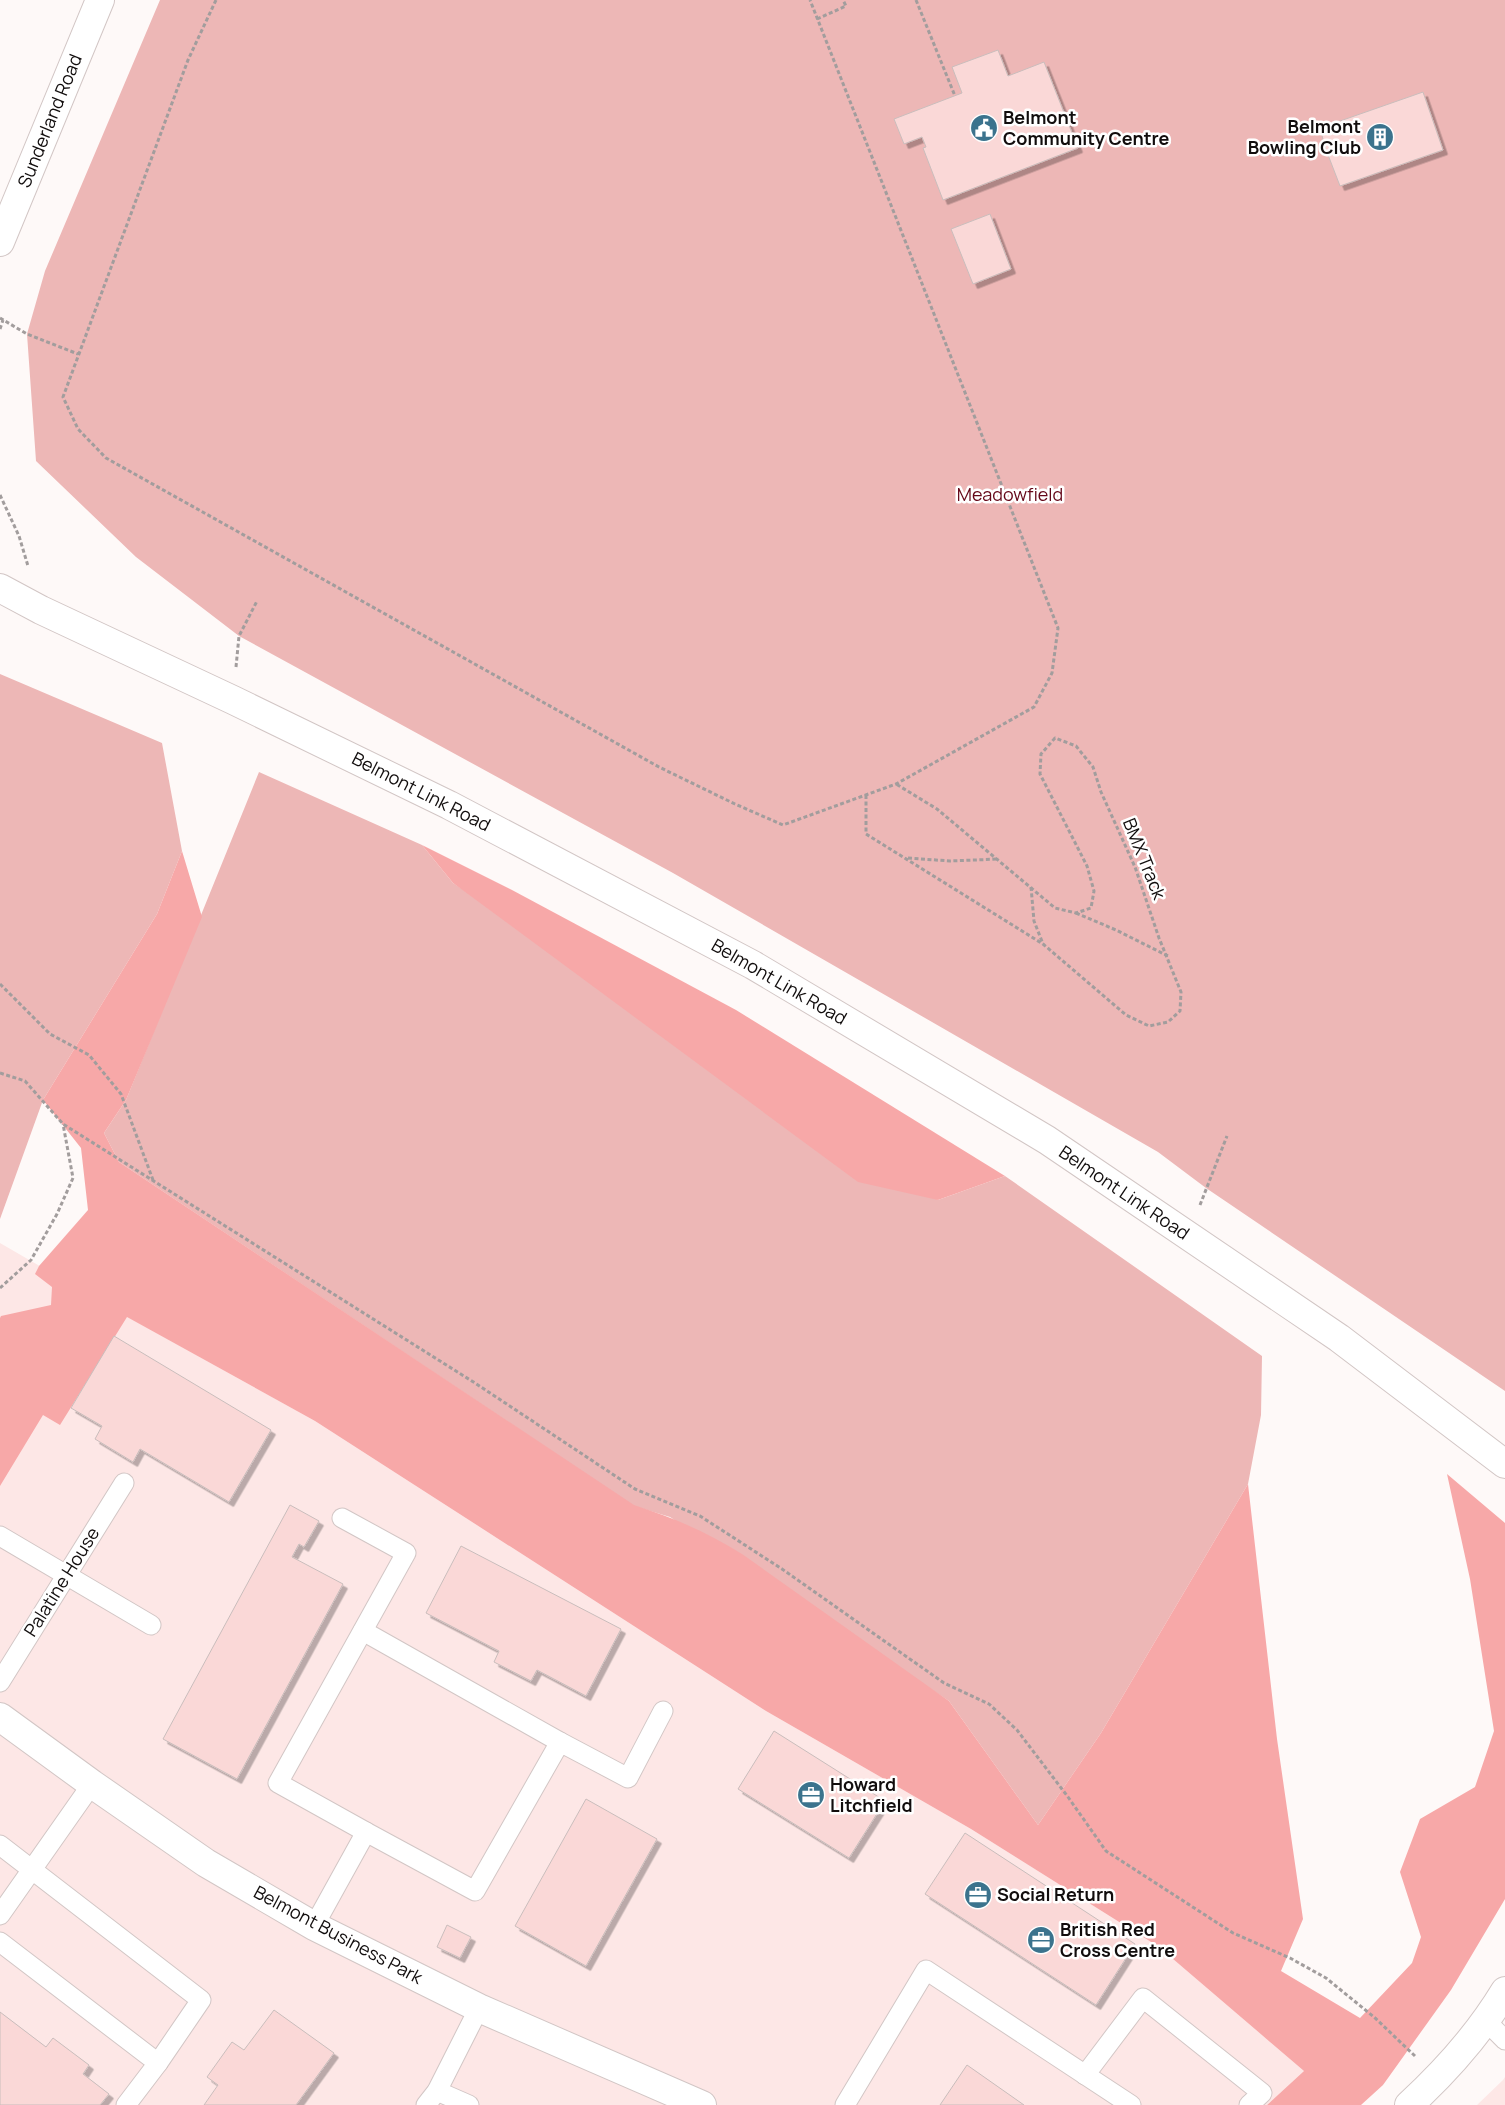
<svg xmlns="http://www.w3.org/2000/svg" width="1505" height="2105" font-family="Manrope,sans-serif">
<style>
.built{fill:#fde7e6}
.green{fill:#edb7b6}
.forest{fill:#f7a8a8}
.building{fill:#fad8d7;stroke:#c9bdbc;filter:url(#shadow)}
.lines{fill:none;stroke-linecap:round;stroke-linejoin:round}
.service-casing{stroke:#d2c6c5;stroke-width:21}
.minor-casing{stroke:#d2c6c5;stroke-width:30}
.tertiary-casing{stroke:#d2c6c5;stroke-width:30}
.path{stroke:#a29d9d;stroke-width:3;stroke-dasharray:4 2.5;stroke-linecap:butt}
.service{stroke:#fff;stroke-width:19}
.minor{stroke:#fff;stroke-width:28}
.tertiary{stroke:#fff;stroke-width:28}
.labels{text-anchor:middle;stroke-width:5;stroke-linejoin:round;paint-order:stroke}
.poi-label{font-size:18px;font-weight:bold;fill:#110d0d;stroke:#fff;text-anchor:start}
.street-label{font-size:18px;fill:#110d0d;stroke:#fff}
.park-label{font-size:18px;fill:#640718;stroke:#fff}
</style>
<defs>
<filter id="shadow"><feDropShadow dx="4.5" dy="4.5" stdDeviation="0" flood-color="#0004"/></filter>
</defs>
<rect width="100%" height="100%" fill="#fef9f8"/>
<!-- built -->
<g class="built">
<polygon points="0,1243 126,1316 315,1421 766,1711 971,1829 1159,1947 1304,2071 1267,2105 0,2105"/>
<polygon points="1505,2077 1505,2105 1477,2105 1503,2080"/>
</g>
<!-- green -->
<g class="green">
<polygon points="160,0 1505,0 1505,1391 1206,1188 1158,1152 673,873 239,636 136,557 36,461 27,334 45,271"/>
<polygon points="0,674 162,743 182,851 157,914 43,1100 0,1219"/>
<polygon points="259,772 422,845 453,883 938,1200 1005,1176 1262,1356 1261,1415 1248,1484 1101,1733 1038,1825 949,1701 670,1517 634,1506 119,1162 104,1133 126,1100"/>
</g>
<!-- forest -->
<g class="forest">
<polygon points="422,845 512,890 736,1010 1005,1176 938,1200 858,1182 453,883"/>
<path d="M182 851 202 917 126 1100 104 1133 119 1162 634 1505C674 1518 707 1532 742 1554L949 1701 1038 1825 1101 1733 1248 1484 1277 1739 1303 1919 1281 1971 1360 2018 1412 1963 1421 1937 1400 1872 1420 1819 1475 1787 1494 1731 1470 1579 1447 1474 1505 1523V1899L1451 1990 1383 2085 1361 2105H1267L1304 2071 1159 1947 971 1829 766 1711 315 1421 127 1317 60 1425 43 1415 0 1486V1318L1 1316 51 1305 52 1287 35 1274 39 1266 88 1210 81 1148 43 1100 157 914Z"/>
</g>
<!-- building -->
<g class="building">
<polygon points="998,50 1008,76 1044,62 1078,148 943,200 923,148 926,147 922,137 904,144 894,119 962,93 952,67"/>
<polygon points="1423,92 1443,150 1340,186 1325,147 1320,128"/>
<polygon points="990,214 1011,269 973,284 951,229"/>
<polygon points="114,1336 271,1430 229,1502 140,1449 133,1462 95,1439 102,1426 71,1408"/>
<polygon points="290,1505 319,1521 304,1547 299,1544 292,1557 343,1584 237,1779 163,1739"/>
<polygon points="461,1546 621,1629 586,1696 537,1670 531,1681 494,1662 499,1651 426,1613"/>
<polygon points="774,1731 885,1801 849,1858 738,1789"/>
<polygon points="586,1799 657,1839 586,1966 515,1926"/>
<polygon points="965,1833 1135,1944 1096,2005 925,1894"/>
<polygon points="447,1925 471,1937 460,1958 437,1947"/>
<polygon points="274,2010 334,2053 296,2105 204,2105 218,2085 207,2077 232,2042 244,2050"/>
<polygon points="0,2012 46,2047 53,2038 89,2065 83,2074 109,2094 100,2105 0,2105"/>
<polygon points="967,2065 1024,2105 940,2105"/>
</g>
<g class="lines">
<!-- service casing -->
<g class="service-casing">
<g id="service">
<polyline points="0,1536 151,1625"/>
<polyline points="363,1631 560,1742"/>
<polyline points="0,1682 124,1483"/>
<polyline points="366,1832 475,1891 560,1742 628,1778 663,1711"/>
<polyline points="0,1845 201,2000 158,2063"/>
<polyline points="0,1915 92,1784"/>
<polyline points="314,1926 366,1832 278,1783 406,1553 342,1518"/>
<polyline points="0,1942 158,2063 126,2105"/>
<polyline points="1486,2021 1505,2040"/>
<polyline points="1085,2075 1143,1998 1262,2093 1249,2105"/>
<polyline points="437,2091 469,2105"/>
<polyline points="426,2105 437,2091 479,2008"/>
<polyline points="845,2105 926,1970 1131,2105"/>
</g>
</g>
<!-- minor casing -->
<g class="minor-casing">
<g id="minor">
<polyline points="0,1717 92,1784 206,1863 314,1926 479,2008 702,2105"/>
<path d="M1409 2105C1446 2071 1479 2034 1505 1991"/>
</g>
</g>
<!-- tertiary casing -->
<g class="tertiary-casing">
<g id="tertiary">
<polyline points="0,242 100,0"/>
<polyline points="0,588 41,610 233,700 449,805 753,965 1047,1140 1339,1338 1505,1464"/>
</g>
</g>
<!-- path -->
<g class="path">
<polyline points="216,0 188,60 63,397 78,429 106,458 659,767 735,804 783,825 896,784 1034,707 1052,673 1058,628 810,0"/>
<polyline points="916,0 955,96"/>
<polyline points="817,19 846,6 843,0"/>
<polyline points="0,318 27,334 78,354"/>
<polyline points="0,329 3,320"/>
<polyline points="0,495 19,536 28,566"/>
<polyline points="236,667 239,636 257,601"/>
<polyline points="866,795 866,834 1043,944 1126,1015 1149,1026 1168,1022 1180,1011 1181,992 1159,938 1135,867 1101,792 1093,767 1076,746 1055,738 1041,754 1040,774 1087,866 1094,891 1091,908 1076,913 1055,908 937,809 896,784"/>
<polyline points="908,858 950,861 999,859"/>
<polyline points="1031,887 1034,921 1043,944"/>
<polyline points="1076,913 1116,930 1168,956"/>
<polyline points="0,984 50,1034 89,1055 121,1094 153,1180"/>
<polyline points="0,1073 25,1081 63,1124 475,1383 635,1489 700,1516 782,1569 944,1683 989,1704 1017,1730 1068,1797 1106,1851 1233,1933 1290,1958 1326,1978 1374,2017 1415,2056"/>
<polyline points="1200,1205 1227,1136"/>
<polyline points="0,1288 31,1260 57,1214 73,1178 63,1124"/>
</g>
<!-- service -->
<use href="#service" class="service"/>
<!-- minor -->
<use href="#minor" class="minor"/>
<!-- tertiary -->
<use href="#tertiary" class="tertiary"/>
</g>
<!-- icons -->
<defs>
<g id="civic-disc" transform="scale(1.4375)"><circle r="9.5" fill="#3b738d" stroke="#fff"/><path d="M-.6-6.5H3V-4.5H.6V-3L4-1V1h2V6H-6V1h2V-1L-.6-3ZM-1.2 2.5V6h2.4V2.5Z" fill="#fff"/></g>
<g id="building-disc" transform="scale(1.4375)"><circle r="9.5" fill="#3b738d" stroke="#fff"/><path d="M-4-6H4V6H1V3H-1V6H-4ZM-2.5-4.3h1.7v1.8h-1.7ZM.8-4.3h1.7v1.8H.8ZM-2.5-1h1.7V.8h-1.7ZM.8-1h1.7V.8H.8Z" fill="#fff"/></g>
<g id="office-disc" transform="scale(1.4375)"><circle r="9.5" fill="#3b738d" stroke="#fff"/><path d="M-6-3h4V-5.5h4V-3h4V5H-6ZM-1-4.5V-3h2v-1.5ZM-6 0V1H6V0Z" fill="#fff"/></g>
</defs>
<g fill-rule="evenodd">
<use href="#civic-disc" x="984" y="128"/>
<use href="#building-disc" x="1380" y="137"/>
<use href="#office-disc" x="811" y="1795"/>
<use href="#office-disc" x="978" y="1895"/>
<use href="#office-disc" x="1041" y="1940"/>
</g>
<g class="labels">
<!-- poi labels -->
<g class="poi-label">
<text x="1003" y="124">Belmont<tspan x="1003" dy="21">Community Centre</tspan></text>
<text x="1361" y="133" text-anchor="end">Belmont<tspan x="1361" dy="21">Bowling Club</tspan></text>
<text x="830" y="1791">Howard<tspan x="830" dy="21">Litchfield</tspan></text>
<text x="997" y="1901">Social Return</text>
<text x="1060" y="1936">British Red<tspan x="1060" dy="21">Cross Centre</tspan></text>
</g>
<!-- street labels -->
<g class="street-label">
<text transform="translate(50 121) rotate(-68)" y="6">Sunderland Road</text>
<text transform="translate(421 792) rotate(27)" y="6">Belmont Link Road</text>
<text transform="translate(1144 859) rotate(68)" y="6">BMX Track</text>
<text transform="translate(779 982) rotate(30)" y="6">Belmont Link Road</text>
<text transform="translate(1124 1193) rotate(34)" y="6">Belmont Link Road</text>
<text transform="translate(62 1582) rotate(-58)" y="6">Palatine House</text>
<text transform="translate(338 1935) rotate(28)" y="6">Belmont Business Park</text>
</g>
<!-- park labels -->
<g class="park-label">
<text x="1010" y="501">Meadowfield</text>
</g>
</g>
</svg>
